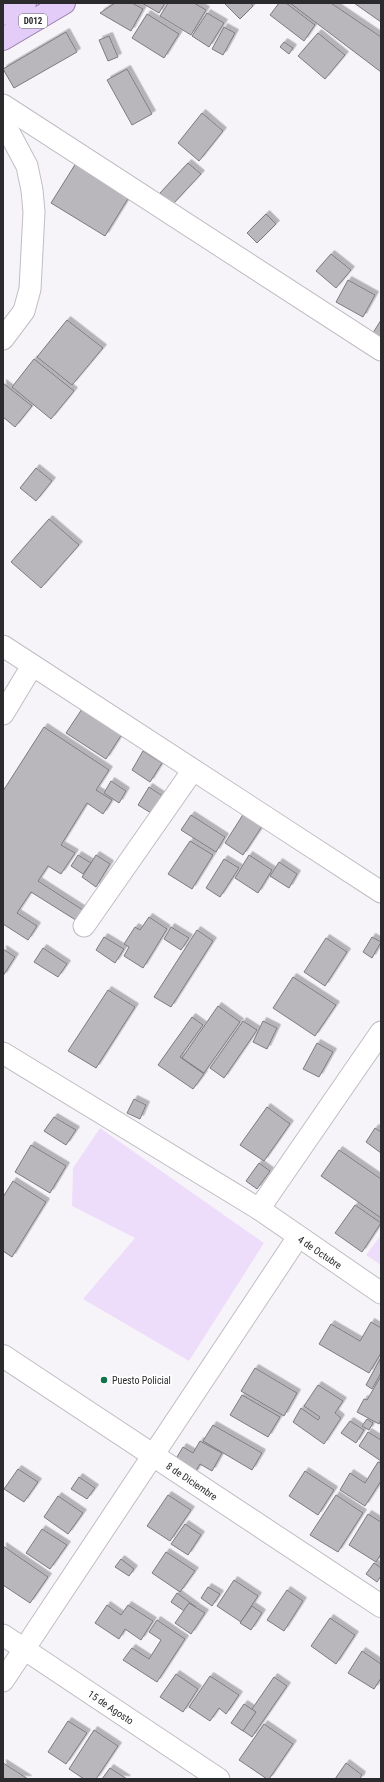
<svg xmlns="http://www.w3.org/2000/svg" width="384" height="1782" font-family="'Roboto Condensed',sans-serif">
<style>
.green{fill:#edddfb}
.building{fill:#b9b7bc;stroke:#7d7b80;filter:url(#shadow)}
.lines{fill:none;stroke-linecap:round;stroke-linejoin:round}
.minor-casing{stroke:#c0bdc3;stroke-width:23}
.tertiary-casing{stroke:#c0bdc3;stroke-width:24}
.primary-casing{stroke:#977dac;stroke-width:24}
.minor{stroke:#fff;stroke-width:21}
.tertiary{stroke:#fff;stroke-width:22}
.primary{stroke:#e3ccf7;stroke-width:22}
.poi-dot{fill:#0f744b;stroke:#fff;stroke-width:1.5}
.labels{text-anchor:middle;stroke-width:3.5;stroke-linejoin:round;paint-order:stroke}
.shield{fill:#fff;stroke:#6b6a6b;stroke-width:1}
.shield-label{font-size:9px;font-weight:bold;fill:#2b2a2c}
.street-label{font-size:10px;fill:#2b2a2c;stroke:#fff}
.poi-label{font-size:10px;fill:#2b2a2c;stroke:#fff;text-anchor:start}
</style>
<defs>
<filter id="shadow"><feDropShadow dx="3.5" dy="-3.5" stdDeviation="0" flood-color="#0004"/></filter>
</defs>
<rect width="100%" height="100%" fill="#f7f4f9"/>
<!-- green -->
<g class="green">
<polygon points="100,1128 264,1243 189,1361 83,1299 135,1238 72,1206 73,1168"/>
<polygon points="381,1235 381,1265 366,1255"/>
</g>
<!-- building -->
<g class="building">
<polygon points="115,3 132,3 143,9 131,31 100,13"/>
<polygon points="142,3 165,3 159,13"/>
<polygon points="168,3 194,3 206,10 191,35 160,16"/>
<polygon points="224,3 251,3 253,6 240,19"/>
<polygon points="279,3 286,3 315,25 304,41 270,15"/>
<polygon points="290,3 331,3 381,37 381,72"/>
<polygon points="354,3 381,3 381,22"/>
<polygon points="207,13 224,23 209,47 192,36"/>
<polygon points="147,14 179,34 164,58 132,38"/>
<polygon points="224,27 235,33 223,55 212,49"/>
<polygon points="66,32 77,52 14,88 3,69"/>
<polygon points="318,33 345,55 325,79 298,56"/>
<polygon points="109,36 118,57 108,61 99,40"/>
<polygon points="284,42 293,48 289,54 280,47"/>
<polygon points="127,69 152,114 132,125 107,80"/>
<polygon points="202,113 223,131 199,161 178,143"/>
<polygon points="76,163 129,197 105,236 51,203"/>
<polygon points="188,163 201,174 173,204 160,193"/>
<polygon points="266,214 276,224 257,243 247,233"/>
<polygon points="331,254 351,270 336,288 316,271"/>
<polygon points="348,280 375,295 363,317 336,302"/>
<polygon points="67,320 103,348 72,385 37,357"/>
<polygon points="381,320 381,342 371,336"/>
<polygon points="34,359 74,391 51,419 12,387"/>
<polygon points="3,383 32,406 15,427 3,417"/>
<polygon points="36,468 52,481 36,501 20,488"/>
<polygon points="49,519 79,545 41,588 11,562"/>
<polygon points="82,709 122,734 106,759 66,733"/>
<polygon points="44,727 109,770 96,790 112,800 103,814 87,803 61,845 75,853 61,874 48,866 38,881 89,914 82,924 31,892 17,913 37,926 28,940 3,924 3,791"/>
<polygon points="143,751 162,763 150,782 132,770"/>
<polygon points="111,781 126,791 119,803 104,793"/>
<polygon points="149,787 167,799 156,816 138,805"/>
<polygon points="244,813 263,825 243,855 225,843"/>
<polygon points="191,815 225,837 216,852 181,830"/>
<polygon points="190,841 213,855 192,889 168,874"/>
<polygon points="78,855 91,863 83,874 71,866"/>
<polygon points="96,855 110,864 96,887 82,877"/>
<polygon points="249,855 272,870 258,893 235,878"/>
<polygon points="224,859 239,868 220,897 206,888"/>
<polygon points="279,862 297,874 289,888 270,876"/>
<polygon points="149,917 167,929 143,968 124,956 129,947 124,944 135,927 140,930"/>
<polygon points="171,927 189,938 181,950 164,939"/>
<polygon points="197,930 213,941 171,1007 154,997"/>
<polygon points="104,937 124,949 115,963 96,950"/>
<polygon points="372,937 381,942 372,958 363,952"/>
<polygon points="326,938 347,952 325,986 304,972"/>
<polygon points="43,948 67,964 58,977 34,962"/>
<polygon points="3,949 15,957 3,976"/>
<polygon points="293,977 336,1005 315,1036 273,1008"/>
<polygon points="108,990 135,1007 96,1068 68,1051"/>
<polygon points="218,1006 240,1022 204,1073 182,1058"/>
<polygon points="192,1017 203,1025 180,1057 204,1074 193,1089 158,1065"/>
<polygon points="243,1021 257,1030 224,1078 210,1068"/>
<polygon points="263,1021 277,1028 267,1049 253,1042"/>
<polygon points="317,1043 333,1052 319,1077 303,1069"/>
<polygon points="134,1099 146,1105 140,1119 127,1113"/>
<polygon points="267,1107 290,1124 264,1161 240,1145"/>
<polygon points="54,1117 76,1130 66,1145 44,1131"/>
<polygon points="375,1128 381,1132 381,1153 366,1142"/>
<polygon points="31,1145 66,1166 50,1193 15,1172"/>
<polygon points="339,1150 381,1179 381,1218 321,1176"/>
<polygon points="259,1163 270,1171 257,1189 246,1181"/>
<polygon points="13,1181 46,1202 12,1257 3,1251 3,1197"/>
<polygon points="355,1205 381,1223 362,1252 335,1233"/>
<polygon points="371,1322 381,1328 381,1353 369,1373 319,1344 331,1324 360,1341"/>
<polygon points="380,1359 381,1373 372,1389 366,1385"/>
<polygon points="255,1368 297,1393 284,1416 241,1391"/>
<polygon points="381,1376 381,1419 379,1424 357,1412 364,1399 367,1400"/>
<polygon points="318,1385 343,1401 335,1413 341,1418 324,1444 293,1422 301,1408 318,1420 320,1417 304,1406"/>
<polygon points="242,1395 280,1417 268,1437 230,1415"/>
<polygon points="367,1419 373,1423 369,1430 362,1426"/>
<polygon points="350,1421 364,1430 356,1443 341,1433"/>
<polygon points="213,1425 262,1453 252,1470 203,1441"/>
<polygon points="368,1432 381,1440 381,1461 359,1446"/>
<polygon points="200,1441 222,1453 212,1471 200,1464 194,1474 174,1462 183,1447 193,1453"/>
<polygon points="378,1462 381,1463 381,1481 365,1506 340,1490 350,1473 365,1483"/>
<polygon points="18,1469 38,1482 24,1502 4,1489"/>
<polygon points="305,1471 334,1490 318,1515 289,1496"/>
<polygon points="79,1477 95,1488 87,1499 71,1489"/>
<polygon points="168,1495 191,1510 170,1541 147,1526"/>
<polygon points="336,1495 363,1513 338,1552 310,1535"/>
<polygon points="58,1496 83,1513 68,1534 44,1517"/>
<polygon points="368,1514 381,1522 381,1554 376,1562 349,1545"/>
<polygon points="185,1524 201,1535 188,1555 171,1544"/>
<polygon points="42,1529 67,1545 50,1569 26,1553"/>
<polygon points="3,1546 48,1577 30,1603 3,1585"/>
<polygon points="166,1552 195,1571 180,1592 152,1573"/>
<polygon points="121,1559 134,1569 129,1576 115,1567"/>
<polygon points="374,1563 381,1568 381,1576 377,1582 366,1574"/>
<polygon points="234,1580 258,1596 241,1622 217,1606"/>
<polygon points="208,1587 220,1594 212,1606 201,1598"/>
<polygon points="287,1590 303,1601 284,1631 267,1620"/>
<polygon points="177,1593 196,1607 190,1615 171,1602"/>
<polygon points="189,1603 205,1613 191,1634 175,1623"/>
<polygon points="107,1605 121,1615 128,1605 153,1621 141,1640 125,1629 119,1639 95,1623"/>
<polygon points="252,1606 262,1613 251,1630 240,1623"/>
<polygon points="330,1618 355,1635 336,1664 311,1646"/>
<polygon points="157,1620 185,1639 157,1682 123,1660 132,1648 149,1659 161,1640 149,1632"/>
<polygon points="362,1651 381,1664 381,1678 374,1689 348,1673"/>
<polygon points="176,1674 198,1689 183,1712 160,1697"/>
<polygon points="210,1676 239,1695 226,1714 219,1708 210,1721 189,1707"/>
<polygon points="274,1677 287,1686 252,1737 239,1728"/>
<polygon points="244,1704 256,1712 243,1731 231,1723"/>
<polygon points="68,1721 87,1733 66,1764 48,1752"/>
<polygon points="264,1724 293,1744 269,1779 267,1779 239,1760"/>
<polygon points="94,1730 118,1746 96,1779 84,1779 69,1769"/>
<polygon points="3,1763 28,1779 3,1779"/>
<polygon points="346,1763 362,1775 360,1779 335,1779"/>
<polygon points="110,1768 127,1779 102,1779"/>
</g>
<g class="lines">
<!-- minor casing -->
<g class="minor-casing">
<g id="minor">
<polyline points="3,105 381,350"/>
<polyline points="3,121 27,166 32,190 34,212 30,289 24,311 3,339"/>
<polyline points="3,646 381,892"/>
<polyline points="3,714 32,666"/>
<polyline points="84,926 193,770"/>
<polyline points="3,1053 259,1209 381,1293"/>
<polyline points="259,1209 381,1032"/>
<polyline points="3,1635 219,1779"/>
<polyline points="3,1681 298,1237"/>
</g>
</g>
<!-- tertiary casing -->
<g class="tertiary-casing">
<polyline id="tertiary" points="3,1356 381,1606"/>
</g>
<!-- primary casing -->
<g class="primary-casing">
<g id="primary">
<polyline points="3,14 25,3"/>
<polyline points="3,39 64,3"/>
</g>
</g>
<!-- minor -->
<use href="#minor" class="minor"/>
<!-- tertiary -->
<use href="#tertiary" class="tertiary"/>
<!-- primary -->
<use href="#primary" class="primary"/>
</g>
<!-- markers -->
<circle class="poi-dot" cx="104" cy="1380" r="4"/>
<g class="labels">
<!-- shield labels -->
<rect class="shield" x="19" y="14" width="28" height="14" rx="3"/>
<g class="shield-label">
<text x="33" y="24">D012</text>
</g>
<!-- street labels -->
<g class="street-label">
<text transform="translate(320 1252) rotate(34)" y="4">4 de Octubre</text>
<text transform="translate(192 1481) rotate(34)" y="4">8 de Diciembre</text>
<text transform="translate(111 1707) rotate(34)" y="4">15 de Agosto</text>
</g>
<!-- poi labels -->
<g class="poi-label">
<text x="112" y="1384">Puesto Policial</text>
</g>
</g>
<!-- border -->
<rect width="384" height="1782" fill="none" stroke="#2b2a2c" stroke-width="8"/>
</svg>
